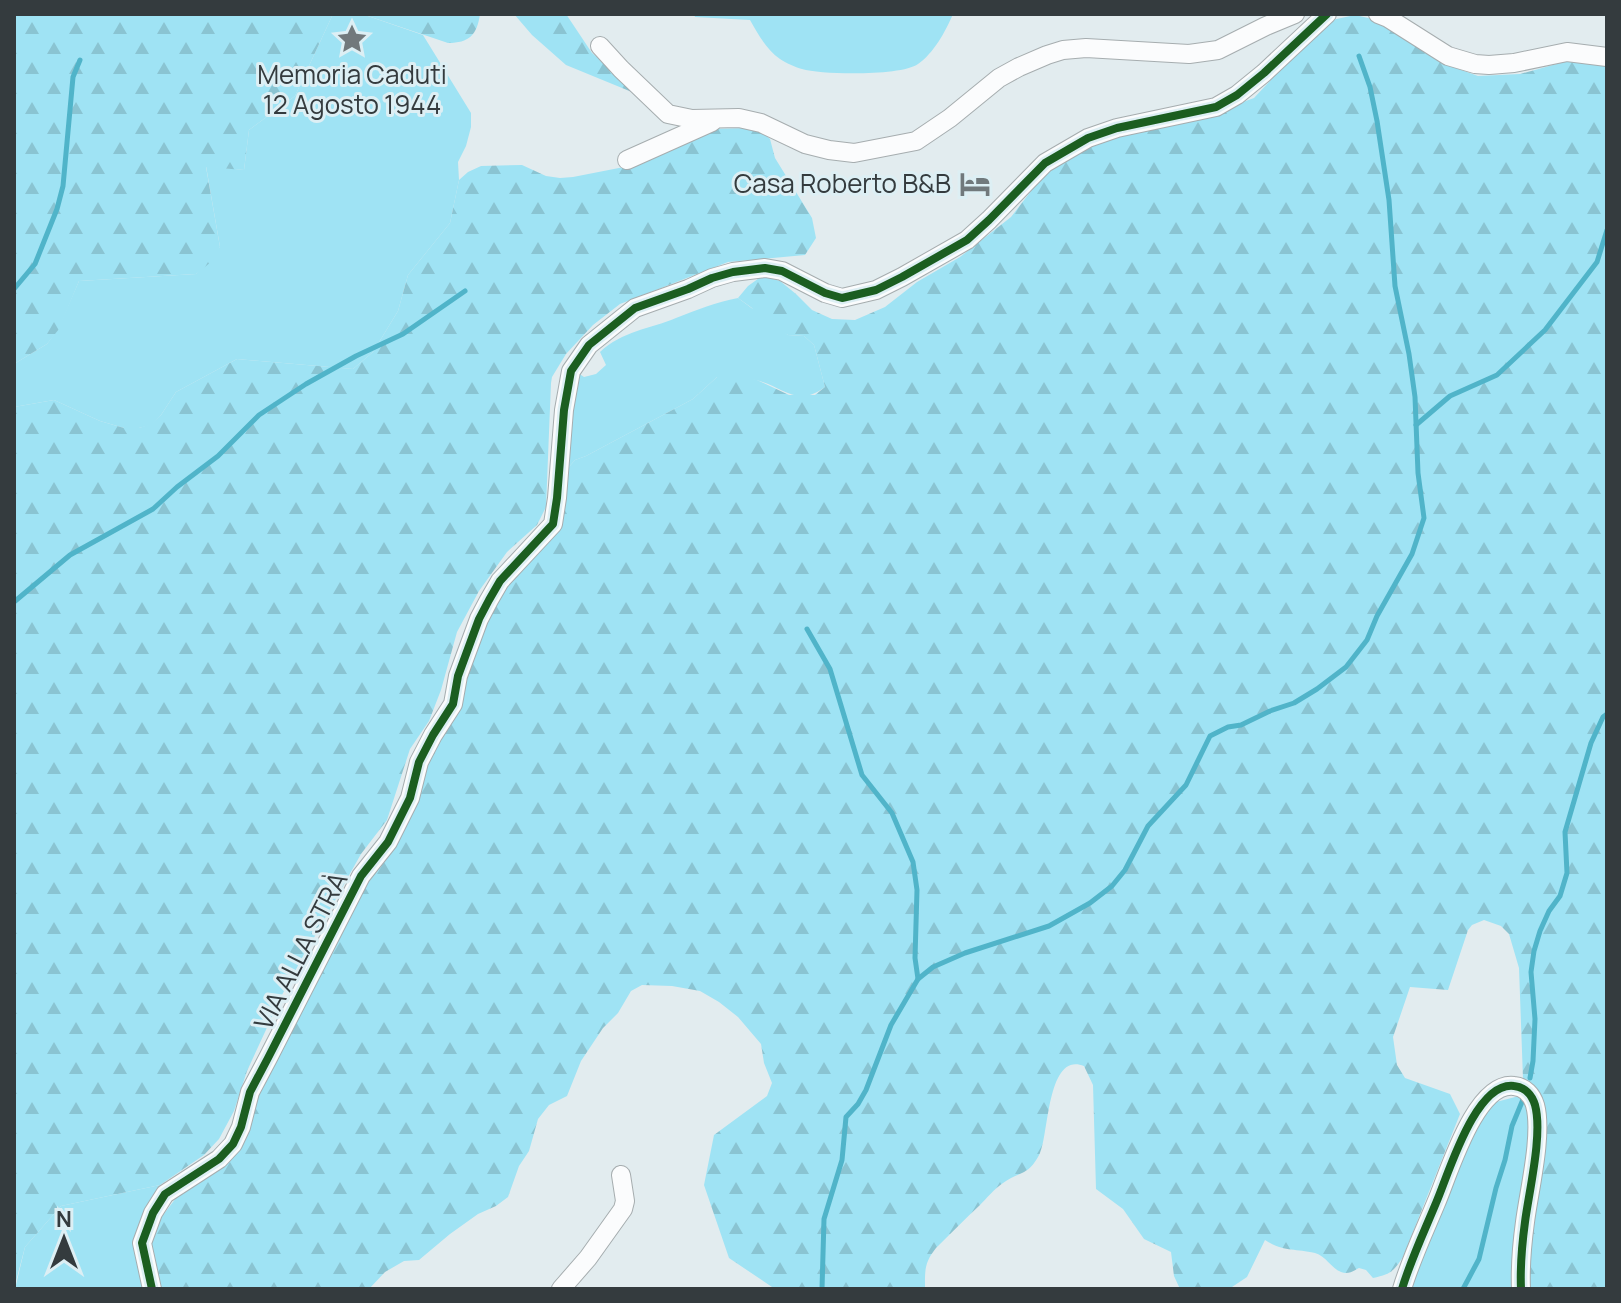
<svg xmlns="http://www.w3.org/2000/svg" width="1621" height="1303" font-family="Manrope,sans-serif">
<style>
.green{fill:#9fe3f4}
.forest{fill:url(#forest-firs)}
.lines{fill:none;stroke-linecap:round;stroke-linejoin:round}
.stream{stroke:#50b4c9;stroke-width:5}
.minor-casing{stroke:#a6adaf;stroke-width:20}
.minor{stroke:#fbfcfd;stroke-width:18}
.cycleway-casing{stroke:#ddeff4;stroke-width:13}
.cycleway{stroke:#1b5e20;stroke-width:8}
.labels{text-anchor:middle;stroke-width:6;stroke-linejoin:round;paint-order:stroke}
.poi-label{font-size:26px;fill:#343b3e;stroke:#ddeff4}
.street-label{font-size:26px;fill:#343b3e;stroke:#ddeff4}
</style>
<defs>
<pattern id="forest-firs" width="22" height="20" patternUnits="userSpaceOnUse" patternTransform="scale(2)"><rect width="22" height="20" fill="#9fe3f4"/><path d="M5 1l3.5 6h-7zM16 11l3.5 6h-7z" fill="#8ac4d2"/></pattern>
</defs>
<rect width="100%" height="100%" fill="#e2ecef"/>
<!-- green -->
<g class="green">
<polygon points="333,14 362,14 423,35 471,113 471,127 466,146 458,162 459,180 450,223 408,275 398,311 373,352 353,369 237,359 176,392 161,415 151,425 139,428 124,428 100,421 54,400 14,407 14,364 47,344 58,329 79,281 196,274 220,247 206,166 244,170 249,130 295,96"/>
<path d="M694 14H953C946 31 933 54 918 64 902 76 822 75 802 69 795 67 786 63 780 59 766 49 758 34 750 20L695 17Z"/>
<path d="M738 298 788 335 804 336 814 345 825 387C796 409 782 385 755 380 743 377 729 378 717 377L693 399 586 456 575 460 568 468V394L578 367 581 375 584 377 596 374 606 365 600 352C622 331 650 329 676 318 697 310 716 302 738 298Z"/>
<polygon points="1519,1096 1529,1104 1531,1142 1517,1236 1512,1289 1407,1289 1470,1133 1496,1102"/>
<polygon points="160,1185 139,1224 134,1249 143,1289 15,1289 25,1247 61,1206"/>
</g>
<!-- forest -->
<g class="forest">
<polygon points="14,14 333,14 295,96 249,130 244,170 206,167 220,247 211,262 196,274 79,281 59,329 47,344 14,364"/>
<path d="M362 14H480C477 35 469 43 448 43Z"/>
<polygon points="514,14 566,14 592,53 644,97 566,65 532,35"/>
<path d="M1355 15 1377 20 1442 63 1478 76 1520 74 1571 60 1607 66V1289H1526L1541 1105 1523 1079 1519 968 1509 934 1501 926 1484 920 1472 925 1468 930 1448 990 1410 987 1393 1037 1397 1065 1405 1078 1450 1094 1460 1114 1403 1257C1393 1272 1391 1274 1373 1278L1366 1270 1359 1268C1353 1271 1348 1275 1341 1272 1331 1268 1326 1256 1315 1253 1294 1248 1284 1252 1265 1240L1247 1277 1229 1289H1180L1174 1276 1171 1252 1144 1239 1123 1209 1096 1189 1093 1085 1084 1066C1047 1051 1049 1134 1040 1153 1029 1176 1020 1171 1003 1183 994 1189 987 1198 980 1205 965 1219 951 1233 936 1248 924 1263 925 1271 925 1289H775L729 1258 704 1185 714 1135 767 1096 772 1083 764 1063 761 1044 738 1017 719 1002 700 991 672 986 642 985 631 991 618 1013 603 1028 581 1061 567 1096 549 1105 538 1119 529 1151 519 1166 508 1197 496 1206 478 1214 450 1234 419 1260 404 1261 385 1272 369 1289H159L149 1243 157 1223 176 1198 223 1164 425 765 464 677 486 622 506 585 554 534 568 468 575 460 586 456 693 399 717 377 736 374 757 380 789 395H815L825 387 814 345 804 336 788 335 759 321 752 308 738 298 748 286 762 276 780 281 796 294 812 310 832 319 855 320 885 307 917 282 960 257 1011 217 1038 182 1069 155 1114 135 1199 118 1254 98 1296 53 1332 20Z"/>
<polygon points="749,128 761,131 770,139 775,158 812,218 816,238 805,255 728,262 620,304 593,325 566,354 552,377 551,383 546,507 537,525 507,552 479,591 457,632 441,690 429,721 410,749 387,820 361,854 283,993 247,1071 234,1111 219,1139 204,1155 160,1185 61,1206 25,1247 14,1289 14,407 54,400 100,421 124,428 139,428 151,424 161,415 176,392 237,359 353,369 373,352 398,311 408,275 450,223 459,180 468,172 481,166 522,165 546,176 560,178 573,177 624,167 709,129"/>
</g>
<g class="lines">
<!-- stream -->
<g class="stream">
<polyline points="14,289 35,264 57,209 63,186 73,77 80,60"/>
<polyline points="1416,425 1450,396 1497,375 1545,330 1597,262 1607,230"/>
<polyline points="14,602 70,555 153,509 177,487 218,456 259,415 306,384 356,356 403,334 465,291"/>
<polyline points="807,629 830,669 862,775 892,813 913,862 917,890 915,958 918,979 891,1025 866,1090 858,1104 846,1117 842,1160 824,1219 822,1289"/>
<polyline points="918,979 933,967 965,953 1049,926 1090,903 1112,886 1125,870 1148,826 1186,785 1210,736 1228,727 1241,725 1270,711 1294,703 1317,689 1346,667 1367,640 1377,616 1412,554 1424,518 1418,473 1415,397 1409,354 1395,286 1389,200 1377,121 1370,87 1359,56"/>
<polyline points="1530,1078 1533,1061 1535,1019 1531,972 1534,951 1540,931 1549,911 1560,896 1567,873 1565,832 1591,743 1603,717 1607,714"/>
<polyline points="1463,1289 1479,1259 1496,1188 1505,1160 1512,1126 1524,1097"/>
</g>
<!-- minor casing -->
<g class="minor-casing">
<g id="minor">
<polyline points="1378,14 1388,18 1448,56 1475,64 1489,65 1514,63 1567,52 1607,57"/>
<polyline points="600,46 621,69 668,114 692,119 739,118 761,123 805,144 829,150 854,153 916,141 950,118 999,78 1019,67 1047,55 1063,50 1086,48 1189,54 1218,50 1266,26 1295,14"/>
<polyline points="627,160 712,122"/>
<polyline points="152,1289 142,1243 153,1213 165,1194 219,1159 233,1144 241,1127 250,1092 268,1058 361,876 388,842 410,798 419,762 433,735 453,704 458,676 479,619 489,600 500,581 553,524 557,498 564,410 571,371 589,345 635,308 688,289 712,278 733,272 765,268 782,271 825,293 842,298 876,290 902,277 967,240 989,220 1045,163 1088,138 1117,128 1216,107 1237,95 1264,73 1327,14"/>
<polyline points="561,1289 588,1258 623,1209 625,1201 621,1175"/>
<path d="M1402 1289C1411 1259 1424 1232 1436 1203 1448 1176 1475 1081 1514 1086 1525 1087 1532 1095 1535 1105 1543 1134 1529 1191 1525 1222 1522 1244 1520 1266 1521 1289"/>
</g>
</g>
<!-- minor -->
<use href="#minor" class="minor"/>
<!-- cycleway casing -->
<g class="cycleway-casing">
<g id="cycleway">
<polyline points="152,1289 142,1243 153,1213 165,1194 219,1159 233,1144 241,1127 250,1092 268,1058 361,876 388,842 410,798 419,762 433,735 453,704 458,676 479,619 489,600 500,581 553,524 557,498 564,410 571,371 589,345 635,308 688,289 712,278 733,272 765,268 782,271 825,293 842,298 876,290 902,277 967,240 989,220 1045,163 1088,138 1117,128 1216,107 1237,95 1264,73 1327,14"/>
<path d="M1402 1289C1411 1259 1424 1232 1436 1203 1448 1176 1475 1081 1514 1086 1525 1087 1532 1095 1535 1105 1543 1134 1529 1191 1525 1222 1522 1244 1520 1266 1521 1289"/>
</g>
</g>
<!-- cycleway -->
<use href="#cycleway" class="cycleway"/>
</g>
<!-- icons -->
<defs>
<g id="sight-bare" transform="scale(2.4)"><path d="M0-6L1.8-2.2L6-1.7L2.9 1.2L3.7 5.4L0 3.3L-3.7 5.4L-2.9 1.2L-6-1.7L-1.8-2.2Z" fill="#71797c" stroke="#ddeff4" stroke-width="2.5" paint-order="stroke"/></g>
<g id="hotel-bare" transform="scale(2.4)"><path d="M-6-4.5h1.5V1H6V5H4.5V3h-9V5H-6ZM-4 0a1.8 1.8 0 1 1 3.6 0ZM.5 0V-2.5h3Q6-2.5 6 0Z" fill="#71797c" stroke="#ddeff4" stroke-width="2.5" paint-order="stroke"/></g>
</defs>
<g fill-rule="evenodd">
<use href="#sight-bare" x="352" y="39"/>
<use href="#hotel-bare" x="975" y="184"/>
</g>
<g class="labels">
<!-- poi labels -->
<g class="poi-label">
<text x="352" y="84">Memoria Caduti<tspan x="352" dy="30">12 Agosto 1944</tspan></text>
<text x="951" y="193" text-anchor="end">Casa Roberto B&amp;B</text>
</g>
<!-- street labels -->
<g class="street-label">
<text transform="translate(301 951) rotate(-63)" y="9">VIA ALLA STRÀ</text>
</g>
</g>
<!-- border -->
<rect width="1621" height="1303" fill="none" stroke="#343b3e" stroke-width="32"/>
<!-- north arrow -->
<g transform="translate(64 1239)" stroke="#ddeff4" stroke-width="6" paint-order="stroke">
<path d="M0-6L14 30L0 20L-14 30Z" fill="#343b3e"/>
<text y="-12" font-size="22" font-weight="bold" text-anchor="middle" fill="#343b3e">N</text>
</g>
</svg>
